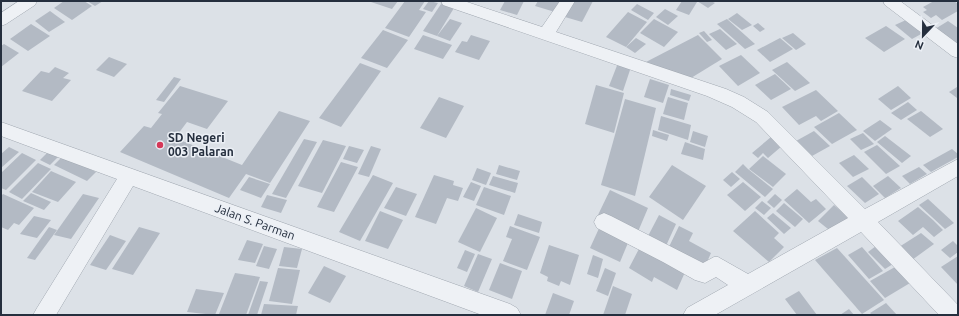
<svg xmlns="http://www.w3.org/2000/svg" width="959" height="316" font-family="Ubuntu,sans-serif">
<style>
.building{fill:#b3bac4}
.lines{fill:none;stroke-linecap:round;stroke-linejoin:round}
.minor-casing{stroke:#a1a8b1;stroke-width:1}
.minor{fill:#eef1f5;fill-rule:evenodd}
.poi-dot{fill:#d53858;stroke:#ebeff5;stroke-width:1.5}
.labels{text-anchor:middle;stroke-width:3;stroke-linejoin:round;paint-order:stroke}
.poi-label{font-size:12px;font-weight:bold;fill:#252f3e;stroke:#ebeff5;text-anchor:start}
.street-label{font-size:12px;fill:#252f3e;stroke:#ebeff5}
</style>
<rect width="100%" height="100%" fill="#dce1e7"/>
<!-- building -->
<g class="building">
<polygon points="64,1 84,1 92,6 72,20 54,8"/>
<polygon points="87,1 103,1 95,6"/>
<polygon points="372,1 398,1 392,9 371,2"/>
<polygon points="405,1 425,1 419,10 426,12 409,37 385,28"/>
<polygon points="429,1 438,3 432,12 423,9"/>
<polygon points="505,1 524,1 517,15 500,10"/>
<polygon points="538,1 560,1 555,12 535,6"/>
<polygon points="573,1 593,1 582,22 565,17"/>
<polygon points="682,1 697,2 689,15 676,10"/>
<polygon points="697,1 711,1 715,3 708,8"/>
<polygon points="934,1 954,1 958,4 958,11 942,20 936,15 931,18 923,12 927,10 923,7"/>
<polygon points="441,4 454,8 437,36 423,31"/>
<polygon points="637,4 654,13 648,20 631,10"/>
<polygon points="665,9 678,16 668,25 656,17"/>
<polygon points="50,11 65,22 49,32 35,21"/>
<polygon points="628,12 647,22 626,47 606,37"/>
<polygon points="737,13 752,25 742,30 728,19"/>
<polygon points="450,19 462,23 450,41 437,36"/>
<polygon points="654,19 678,32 664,47 640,33"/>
<polygon points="727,19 755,44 745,49 717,24"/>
<polygon points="906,20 923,33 912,39 895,25"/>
<polygon points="948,21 958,28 958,45 935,29"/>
<polygon points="758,23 765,29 760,32 753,26"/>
<polygon points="31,24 50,36 28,51 10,39"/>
<polygon points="886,26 905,39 884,52 865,38"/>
<polygon points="720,29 737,44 726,50 709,34"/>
<polygon points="383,30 408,40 387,68 361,58"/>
<polygon points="704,31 712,40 707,42 699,33"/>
<polygon points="793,33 806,44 796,50 782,38"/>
<polygon points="423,35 452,45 443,59 414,49"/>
<polygon points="471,35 490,41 479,60 455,52 462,41 467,42"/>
<polygon points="698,35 722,59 691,78 646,62"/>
<polygon points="636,38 646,44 635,53 626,47"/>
<polygon points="780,38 793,49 770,62 757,50"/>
<polygon points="4,44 19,53 1,67 1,46"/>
<polygon points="741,55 760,73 738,86 719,66"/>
<polygon points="109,57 127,64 114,77 96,70"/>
<polygon points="787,62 810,83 795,91 772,70"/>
<polygon points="360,63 381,71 341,127 319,118"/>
<polygon points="618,63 631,67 623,91 609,86"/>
<polygon points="55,67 69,73 63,78 71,80 52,101 22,91 41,71 49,73"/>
<polygon points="775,74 791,89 771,100 755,85"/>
<polygon points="174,77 181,79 164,102 156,100"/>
<polygon points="650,79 669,85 663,103 644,97"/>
<polygon points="596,85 624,93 614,133 585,124"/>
<polygon points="180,86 228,101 207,129 187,122 175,138 242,165 279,111 310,121 270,183 246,174 229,198 120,152 144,126 151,128 162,114 158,113"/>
<polygon points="898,86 911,98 891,110 878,99"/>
<polygon points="957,87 958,97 957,98 949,92"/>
<polygon points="671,89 691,95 689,101 670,95"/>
<polygon points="816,90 838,111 821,121 816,116 799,125 782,107"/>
<polygon points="439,97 464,106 446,138 420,128"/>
<polygon points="668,97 688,103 684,120 663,114"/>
<polygon points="625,99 656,108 635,196 601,185"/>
<polygon points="908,102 917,110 901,120 891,113"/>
<polygon points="921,111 943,129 930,137 907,119"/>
<polygon points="839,113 857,130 832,144 814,127"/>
<polygon points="661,116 691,125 688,140 658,130"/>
<polygon points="880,120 892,129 875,141 863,131"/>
<polygon points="653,130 669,135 667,141 652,136"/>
<polygon points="693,131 708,136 705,147 690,142"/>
<polygon points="814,131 830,146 812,156 796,141"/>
<polygon points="863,133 874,144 861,150 850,139"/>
<polygon points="885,136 911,156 902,163 877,142"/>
<polygon points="771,137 782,146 768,158 763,153 758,158 752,153"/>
<polygon points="304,139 317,142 286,198 272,194"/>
<polygon points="323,140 346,146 322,193 298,186"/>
<polygon points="685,142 705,149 703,160 681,154"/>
<polygon points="877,145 900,166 886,174 864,152"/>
<polygon points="349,146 364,150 357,163 343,159"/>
<polygon points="371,146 381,149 369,177 358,174"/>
<polygon points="9,147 19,152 1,168 1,154"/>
<polygon points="952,149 958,154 958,157 931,172 923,165"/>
<polygon points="49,151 59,156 50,165 40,160"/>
<polygon points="22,153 36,160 6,190 1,188 1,173"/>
<polygon points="854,155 869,169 853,177 839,163"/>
<polygon points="63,156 96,172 87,181 54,165"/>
<polygon points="763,156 786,174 773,187 749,169"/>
<polygon points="341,162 358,167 334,212 317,207"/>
<polygon points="38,163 51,169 22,199 9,192"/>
<polygon points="743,164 748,169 773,189 765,197 735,172"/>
<polygon points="499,165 520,171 517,180 496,174"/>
<polygon points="672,165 706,186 683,220 649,197"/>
<polygon points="919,167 927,174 910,184 902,176"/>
<polygon points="477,168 491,173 486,185 472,180"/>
<polygon points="51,171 76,182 58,202 32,192"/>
<polygon points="732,172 740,179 731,187 723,180"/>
<polygon points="373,175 393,183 360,241 339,232"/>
<polygon points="434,175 454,181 453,185 463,188 458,201 447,198 436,224 415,217"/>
<polygon points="493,176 518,183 515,193 489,185"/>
<polygon points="888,176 901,188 885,198 873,186"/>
<polygon points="249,177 270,184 261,198 240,190"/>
<polygon points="862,177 879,194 865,203 847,186"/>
<polygon points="471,182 481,186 474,201 463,197"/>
<polygon points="743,182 761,197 745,211 727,195"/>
<polygon points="396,187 417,194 406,216 384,208"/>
<polygon points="484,187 511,196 504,215 476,205"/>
<polygon points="797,189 811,202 816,199 826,209 809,223 784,200"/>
<polygon points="610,190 648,208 637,234 598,215"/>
<polygon points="31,193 51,202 44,210 23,201"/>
<polygon points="3,194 34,208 19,225 14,223 8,230 1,227 1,196"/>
<polygon points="83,194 99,198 71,239 54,235"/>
<polygon points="775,194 782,200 774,208 767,202"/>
<polygon points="267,195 287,200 281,213 261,207"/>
<polygon points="928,199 954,223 945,229 919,205"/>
<polygon points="762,201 771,208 764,215 755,208"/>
<polygon points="784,203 803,219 795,227 776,211"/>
<polygon points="834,205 849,218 833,233 818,221"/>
<polygon points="918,207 933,220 943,230 934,237 923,227 913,235 898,221"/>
<polygon points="476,208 497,218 480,252 458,242"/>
<polygon points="380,211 403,220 388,249 365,241"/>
<polygon points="755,211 779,233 774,238 784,247 769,262 733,231"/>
<polygon points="773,213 791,228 784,234 767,218"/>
<polygon points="518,214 542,222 539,233 514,225"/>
<polygon points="659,215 676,224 665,248 647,238"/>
<polygon points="34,216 51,220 37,238 20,234"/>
<polygon points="601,224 630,238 620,262 590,248"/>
<polygon points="510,226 540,237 527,270 503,261 512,239 506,237"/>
<polygon points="679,226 693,233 689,241 711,253 703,271 667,251"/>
<polygon points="49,227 57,230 35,260 27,258"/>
<polygon points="139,227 160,233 133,275 112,269"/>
<polygon points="921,233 934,244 912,260 899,247"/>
<polygon points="110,235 126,241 106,270 90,265"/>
<polygon points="247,240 263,244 255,263 238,260"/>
<polygon points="953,241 958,246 958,252 950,258 941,250"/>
<polygon points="549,245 579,255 570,285 561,281 559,286 547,281 548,277 540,273"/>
<polygon points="641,245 686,270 677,290 654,277 652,282 629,268"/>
<polygon points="264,246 277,249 269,269 256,266"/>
<polygon points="876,246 893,264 885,269 868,252"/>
<polygon points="284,247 302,249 297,268 279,266"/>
<polygon points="862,247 883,271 869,279 848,255"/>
<polygon points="837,248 884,300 862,314 815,260"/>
<polygon points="465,250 475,254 467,272 457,268"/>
<polygon points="478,254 492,259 478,292 464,286"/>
<polygon points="593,255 603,259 598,278 587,274"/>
<polygon points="958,256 958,285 941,267"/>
<polygon points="500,263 522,271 512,299 489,290"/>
<polygon points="324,266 346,276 330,303 308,293"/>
<polygon points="895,267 910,283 885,298 870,281"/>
<polygon points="278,268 300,270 292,304 269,301"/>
<polygon points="605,268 616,273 608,296 596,291"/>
<polygon points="235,273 260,277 246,315 219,314"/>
<polygon points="260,281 268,282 257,315 248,315"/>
<polygon points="613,286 632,294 625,315 603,315"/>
<polygon points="196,289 224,293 215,315 187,312"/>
<polygon points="799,291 817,315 797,315 785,299"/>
<polygon points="553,293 574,301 569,315 545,315"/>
<polygon points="886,303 897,315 872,315 870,313"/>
<polygon points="264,304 298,306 296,315 261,315"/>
<polygon points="849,309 854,315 840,315"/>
</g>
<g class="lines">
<!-- minor casing -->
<g class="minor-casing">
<g id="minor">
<polygon points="19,1 37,1 35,5 6,24 1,26 1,13"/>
<polygon points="441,1 464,1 542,27 560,1 575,1 556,32 726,89 744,97 768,112 865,209 958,159 958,176 878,222 958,305 958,315 939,315 861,232 715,315 683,315 687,308 728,285 716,277 705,283 695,280 663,262 597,228 594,222 597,216 604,213 611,216 703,263 714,257 718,257 748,274 848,218 756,122 732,107 707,96 443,5"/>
<polygon points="883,1 900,1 958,44 958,58 952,56 885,5"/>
<polygon points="1,122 510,304 517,308 521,315 482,315 133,186 56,315 33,315 37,308 117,179 1,136"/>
</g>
</g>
<!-- minor -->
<use href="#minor" class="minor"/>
</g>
<!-- markers -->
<circle class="poi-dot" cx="160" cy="145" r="4"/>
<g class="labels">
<!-- poi labels -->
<g class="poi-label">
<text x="168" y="142">SD Negeri<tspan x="168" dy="14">003 Palaran</tspan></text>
</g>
<!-- street labels -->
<g class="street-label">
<text transform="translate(255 222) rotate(20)" y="4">Jalan S. Parman</text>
</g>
</g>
<!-- border -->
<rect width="959" height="316" fill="none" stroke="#252f3e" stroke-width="4"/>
<!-- north arrow -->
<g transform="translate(923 36) rotate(202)" stroke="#ebeff5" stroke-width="3" paint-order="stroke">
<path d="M0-3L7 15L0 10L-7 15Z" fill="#252f3e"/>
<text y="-6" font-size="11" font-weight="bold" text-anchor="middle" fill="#252f3e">N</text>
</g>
</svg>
